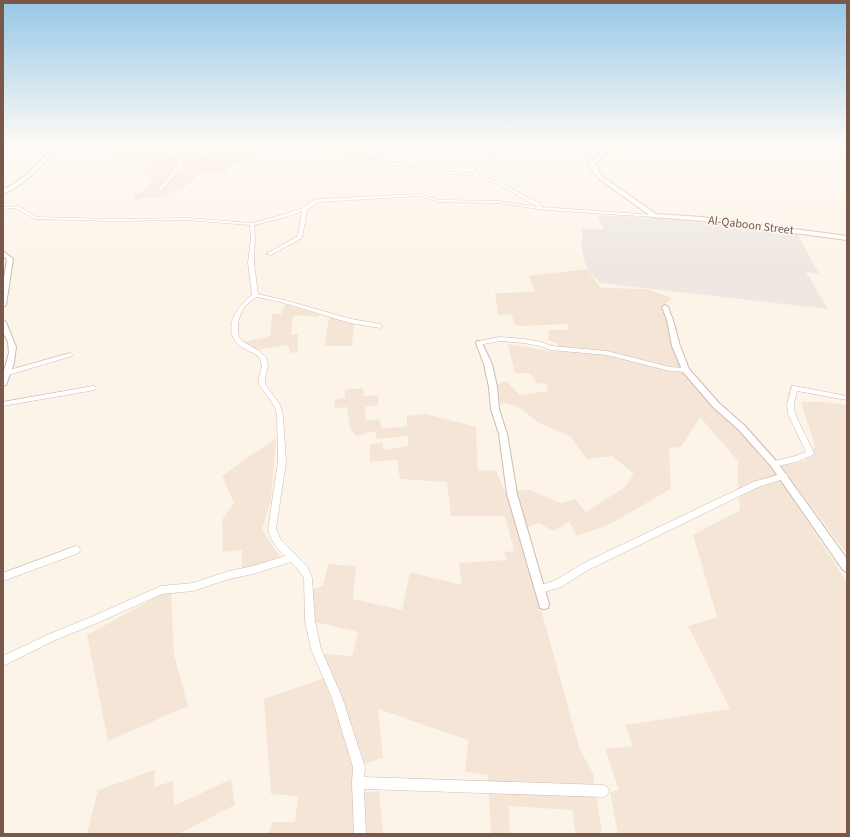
<svg xmlns="http://www.w3.org/2000/svg" width="850" height="837" font-family="'Source Sans 3',sans-serif">
<style>
.residential{fill:#f5e5d7}
.industrial{fill:#eee7e2}
.lines{fill:none;stroke-linecap:round;stroke-linejoin:round}
.minor-casing{stroke:#d0baad;stroke-width:1}
.tertiary-casing{stroke:#d0baad;stroke-width:2}
.secondary-casing{stroke:#d6bdad;stroke-width:2}
.minor{fill:#fff;fill-rule:evenodd}
.tertiary{fill:#fff;fill-rule:evenodd}
.secondary{fill:#fff;fill-rule:evenodd}
.labels{text-anchor:middle;stroke-width:3;stroke-linejoin:round;paint-order:stroke}
.far-street-label{font-size:12px;fill:#79584b;stroke:#fff8f0}
</style>
<rect width="100%" height="100%" fill="#fdf4e9"/>
<!-- residential -->
<g class="residential">
<polygon points="197,145 217,145 214,148 228,149 224,154 238,153 258,145 317,145 314,149 260,147 257,154 249,155 241,162 231,166 226,172 201,172 188,185 164,196 136,200 133,197 147,188 153,176 140,174 151,165 114,158 128,149 156,152 158,149 190,151"/>
<polygon points="339,146 366,151 363,155 414,165 402,165 369,161 347,156 340,152 318,150 319,147 336,148"/>
<polygon points="587,269 601,288 647,289 672,298 663,306 670,340 681,368 744,434 761,457 774,470 847,582 847,834 618,834 610,792 619,790 605,749 633,746 625,725 730,709 688,626 717,617 693,535 740,510 738,482 738,461 700,417 681,447 669,448 671,489 610,524 577,536 569,522 553,531 539,523 527,527 523,516 527,559 580,750 593,773 602,834 576,834 572,810 509,806 510,834 491,834 488,775 465,772 468,740 378,709 383,758 364,764 322,654 352,656 358,632 315,622 312,590 323,586 328,564 356,566 353,599 402,610 410,572 462,585 459,563 507,560 504,552 514,551 505,516 451,516 447,482 400,479 397,460 370,462 370,445 382,442 384,450 408,446 408,436 377,439 375,431 357,436 350,429 347,407 335,408 334,400 345,398 345,390 363,388 364,396 378,395 378,405 365,407 366,420 379,419 382,429 407,426 407,416 426,414 476,427 478,471 496,470 504,491 530,490 561,503 575,499 586,512 625,487 634,474 612,456 587,459 570,436 541,424 517,406 500,403 498,384 506,381 520,395 548,391 546,384 536,383 530,373 515,373 508,344 556,352 558,344 548,340 549,330 569,330 568,324 522,326 514,324 512,314 498,315 495,293 535,292 529,276"/>
<polygon points="285,304 320,315 319,317 293,315 291,335 298,334 298,352 290,353 288,345 258,350 242,342 270,336 272,314 281,314"/>
<polygon points="329,317 354,324 352,346 325,346"/>
<polygon points="801,402 826,402 847,405 847,554 781,466 805,461 815,446"/>
<polygon points="276,438 271,500 262,529 282,560 242,571 242,550 223,552 222,520 234,503 222,476"/>
<polygon points="171,589 174,655 188,706 108,741 87,635"/>
<polygon points="324,678 353,760 353,793 379,791 383,834 268,834 273,822 295,822 298,796 271,794 264,699"/>
<polygon points="155,770 154,787 173,781 174,806 231,779 235,805 178,834 87,834 98,790"/>
</g>
<!-- industrial -->
<polygon class="industrial" points="597,215 651,218 797,233 819,274 806,272 828,309 600,283 587,269 581,245 583,237 581,229 604,229"/>
<g class="lines">
<!-- minor casing -->
<g class="minor-casing">
<g id="minor">
<path d="M169 145H173L169 152 185 153 187 155H200L211 150 218 145H222C213 155 201 159 187 157L182 162 179 169 161 191H160L158 190 176 168 179 161 184 156 166 154Z"/>
<path d="M317 145H321L318 149 323 151 341 152 348 156 368 160 414 165 439 171 470 173 475 174 482 161 492 154 497 145H501L494 156 485 163 478 175 500 182 542 205 541 207 654 215 656 216 654 217 545 210 499 203 440 202 419 196 318 202 307 210 302 238 271 255 266 254 298 236 302 211 286 217 254 225 255 238 254 263 258 294 284 300 351 319 380 324 383 326 380 328 350 323 281 302 256 297 245 306 241 313 238 322V330L239 337 242 341 259 351 266 357 268 366 265 378V384L280 405 283 415 286 462 276 529 281 540 303 562 308 568 312 578 315 621 321 649 342 697 365 767 364 777 603 785 607 787 609 791 607 795 603 797 364 789 366 834H354L352 783 353 767 332 698 311 649 305 621 304 578 297 568 291 562 253 574 229 579 193 591 162 594 97 623 53 641 3 666V656L47 635 91 617 161 586 193 583 229 571 253 566 285 556C276 548 271 540 268 529L278 462 277 415 275 407 259 384V378L262 366 260 358C254 352 245 350 239 345 221 329 238 305 252 295L248 263 251 238 250 225 187 220 113 221 35 219 15 208 3 209V207L18 206 36 217 113 219 187 218 252 223 282 215 303 208 314 200 320 199 419 194 440 200 499 201 538 207 498 184 470 175 439 173 414 167 368 162 346 158 340 154 322 153 314 149Z"/>
<polygon points="563,145 569,145 582,149 580,150"/>
<polygon points="3,188 9,188 11,189 9,190 3,190"/>
<polygon points="500,337 524,339 541,342 552,346 607,351 670,367 686,368 689,370 686,372 670,371 607,355 551,350 540,346 524,343 500,341 479,345 476,343 479,341"/>
<polygon points="70,353 73,355 72,356 8,375 5,373 6,371"/>
<polygon points="93,386 95,386 96,388 95,390 3,406 3,402"/>
<polygon points="792,386 794,386 847,396 847,400 797,391 794,404 795,414 814,453 813,455 796,462 774,467 771,466 770,464 771,462 795,456 806,452 788,414 787,404"/>
<polygon points="784,473 787,474 788,476 787,478 758,487 588,570 561,587 541,593 538,592 536,589 538,586 556,580 582,564 753,482"/>
<polygon points="76,546 79,547 80,550 79,553 3,581 3,573"/>
</g>
</g>
<!-- tertiary casing -->
<g class="tertiary-casing">
<g id="tertiary">
<path d="M54 145H58C44 164 26 185 3 194V191L26 175 39 163Z"/>
<polygon points="3,251 13,259 6,305 3,307 3,285 7,259 3,256"/>
<polygon points="665,305 668,307 673,320 680,346 689,369 719,403 745,426 777,462 847,559 847,572 843,570 771,466 739,430 713,407 683,372 672,346 667,320 662,307"/>
<polygon points="3,320 6,322 16,347 14,363 6,385 3,386 3,374 9,353 8,342 3,332"/>
<polygon points="477,341 481,341 492,364 497,387 499,409 507,434 517,494 549,604 548,608 544,609 540,608 539,604 507,494 499,434 491,409 489,387 484,364 476,343"/>
</g>
</g>
<!-- secondary casing -->
<g class="secondary-casing">
<polygon id="secondary" points="588,145 596,145 585,149 599,154 609,145 615,145 595,164 602,176 656,214 702,217 847,236 847,240 702,221 652,217 598,178 590,168 589,164 596,157 577,149"/>
</g>
<!-- minor -->
<use href="#minor" class="minor"/>
<!-- tertiary -->
<use href="#tertiary" class="tertiary"/>
<!-- secondary -->
<use href="#secondary" class="secondary"/>
</g>
<!-- sky -->
<linearGradient id="sky" x2="0" y2="1"><stop stop-color="#96c7e8"/><stop offset="0.55" stop-color="#fefaf5"/><stop offset="1" stop-color="#fefaf5" stop-opacity="0"/></linearGradient>
<rect width="850" height="262" fill="url(#sky)"/>
<g class="labels">
<!-- far-street labels -->
<g class="far-street-label">
<text transform="translate(751 225) rotate(7)" y="4">Al-Qaboon Street</text>
</g>
</g>
<!-- border -->
<rect width="850" height="837" fill="none" stroke="#79584b" stroke-width="8"/>
</svg>
